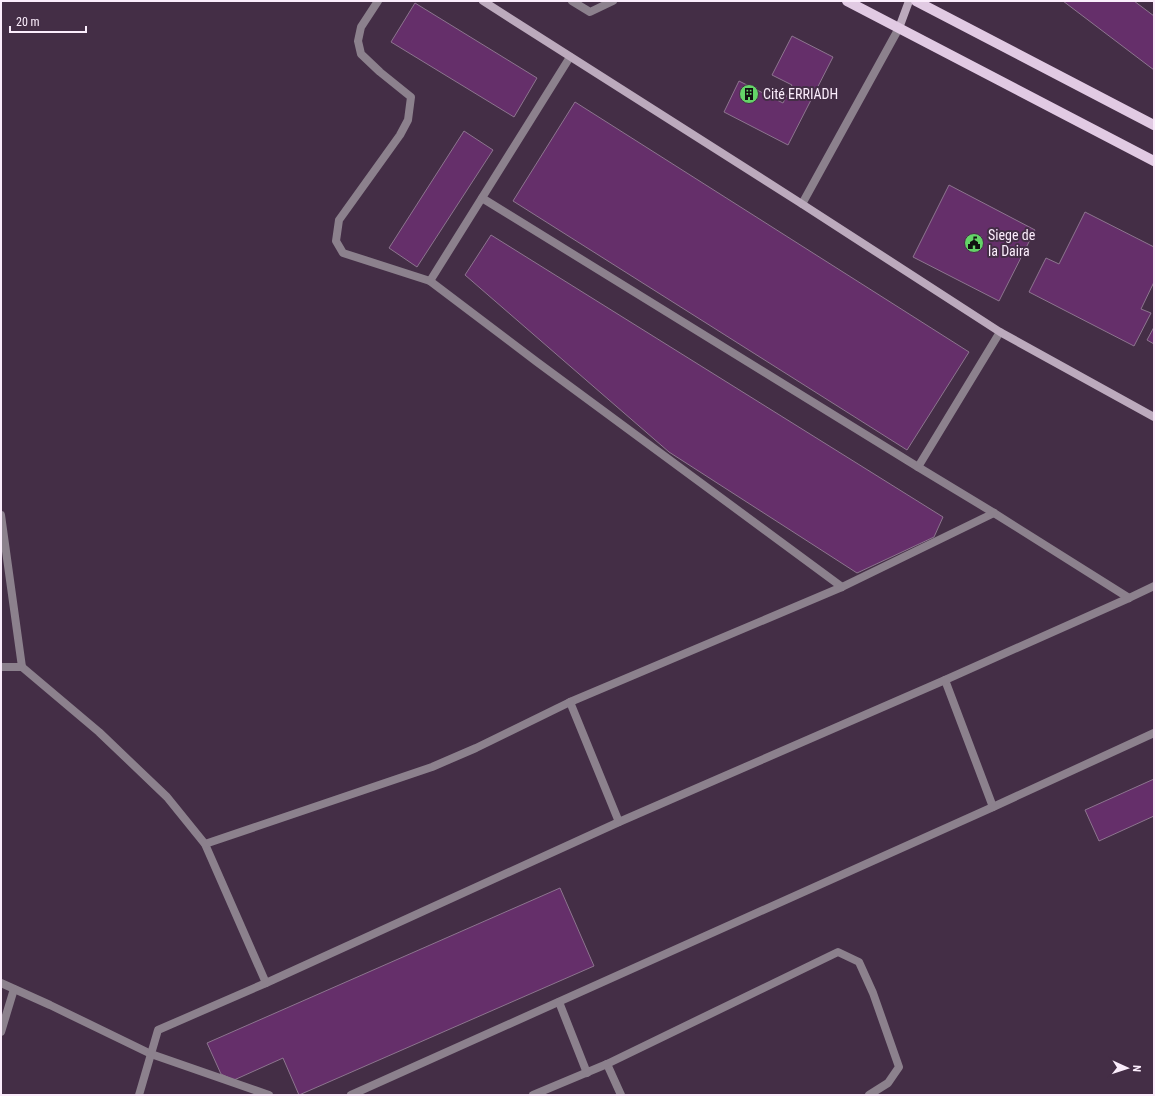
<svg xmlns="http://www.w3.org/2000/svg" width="1155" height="1096" font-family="'Roboto Condensed',sans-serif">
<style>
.building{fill:#652f6a;stroke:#8d758f}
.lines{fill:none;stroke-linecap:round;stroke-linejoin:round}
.lane{stroke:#8c818d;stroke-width:8}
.street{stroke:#8c818d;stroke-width:8}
.secondary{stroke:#bcaabd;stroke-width:8}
.primary{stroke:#e1cae3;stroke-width:10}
.labels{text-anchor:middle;stroke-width:4;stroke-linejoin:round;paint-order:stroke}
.poi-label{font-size:14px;fill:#fbedfc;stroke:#442e46;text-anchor:start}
</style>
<rect width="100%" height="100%" fill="#442e46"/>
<!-- building -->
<g class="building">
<polygon points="1063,1 1134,1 1154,16 1154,70"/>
<polygon points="415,3 537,78 514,117 391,42"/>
<polygon points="792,36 833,57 788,145 724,112 739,81 783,103 792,85 772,75"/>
<polygon points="575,102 969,352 907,450 513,201"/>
<polygon points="464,131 493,150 417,267 389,248"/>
<polygon points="949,185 1035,230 999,301 913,257"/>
<polygon points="1085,212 1154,247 1154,282 1141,309 1151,313 1134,346 1029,292 1046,258 1059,264"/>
<polygon points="491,235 943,517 934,537 857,573 669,452 465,275"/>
<polygon points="1154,327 1154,344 1147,340"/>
<polygon points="1154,779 1154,816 1099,841 1085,810"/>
<polygon points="560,888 594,966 299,1095 283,1058 234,1080 221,1074 207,1043"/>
</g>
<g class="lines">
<!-- lane -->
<polyline class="lane" points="572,1 590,12 613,1"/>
<!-- street -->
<g class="street">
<polyline points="378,1 361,27 358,41 361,54 380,72 411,97 408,120 400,135 339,220 336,241 343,253 430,281 537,362 842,587"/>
<polyline points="482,198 918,467 994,513 1129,598"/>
<polyline points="802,204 899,28"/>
<polyline points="430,281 570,57"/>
<polyline points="918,467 1000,332"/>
<polyline points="1,515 22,667 99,732 167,797 205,844 266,983"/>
<polyline points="1,667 22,667"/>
<polyline points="945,680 993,807"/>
<polyline points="619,822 570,702 842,587 994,513"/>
<polyline points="205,844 432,767 476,748 570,702"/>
<polyline points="1,983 50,1005 151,1054 269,1095"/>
<polyline points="559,1002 587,1073"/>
<polyline points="1,1032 14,989"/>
<polyline points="607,1064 621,1095"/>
<polyline points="139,1095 158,1030 266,983 619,822 945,680 1129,598 1154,586"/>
<polyline points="351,1095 993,807 1154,733"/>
<polyline points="533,1095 607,1064 838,952 859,962 873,993 899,1067 888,1083 869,1095"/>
</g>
<!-- secondary -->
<g class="secondary">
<polyline points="483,1 802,204 1000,332 1154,417"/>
<polyline points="899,28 909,1"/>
</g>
<!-- primary -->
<g class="primary">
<polyline points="847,1 1154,161"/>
<polyline points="916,1 1154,125"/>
</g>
</g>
<!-- icons -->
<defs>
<g id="building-disc" transform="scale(1)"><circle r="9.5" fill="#64d468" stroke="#442e46"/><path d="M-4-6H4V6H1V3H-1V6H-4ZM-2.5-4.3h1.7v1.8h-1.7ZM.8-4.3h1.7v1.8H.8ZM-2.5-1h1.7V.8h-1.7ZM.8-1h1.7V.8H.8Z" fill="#111"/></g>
<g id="civic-disc" transform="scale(1)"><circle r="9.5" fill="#64d468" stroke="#442e46"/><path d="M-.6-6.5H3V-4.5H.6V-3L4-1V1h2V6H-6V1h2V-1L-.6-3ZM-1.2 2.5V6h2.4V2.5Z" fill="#111"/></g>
</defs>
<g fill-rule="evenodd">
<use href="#building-disc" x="749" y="94"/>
<use href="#civic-disc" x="974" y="243"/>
</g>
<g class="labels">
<!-- poi labels -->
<g class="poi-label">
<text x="763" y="99">Cité ERRIADH</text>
<text x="988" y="240">Siege de<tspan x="988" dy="16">la Daira</tspan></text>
</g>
</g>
<!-- border -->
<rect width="1155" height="1096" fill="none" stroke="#fbedfc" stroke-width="4"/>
<!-- north arrow -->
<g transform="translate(1127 1068) rotate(93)" stroke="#442e46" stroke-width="3" paint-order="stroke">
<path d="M0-3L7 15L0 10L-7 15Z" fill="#fbedfc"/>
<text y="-6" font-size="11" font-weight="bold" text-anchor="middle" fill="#fbedfc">N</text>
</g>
<!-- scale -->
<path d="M10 26v6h76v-6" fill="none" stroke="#fbedfc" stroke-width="2"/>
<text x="16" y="26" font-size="12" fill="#fbedfc" stroke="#442e46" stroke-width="3" paint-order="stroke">20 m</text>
</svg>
